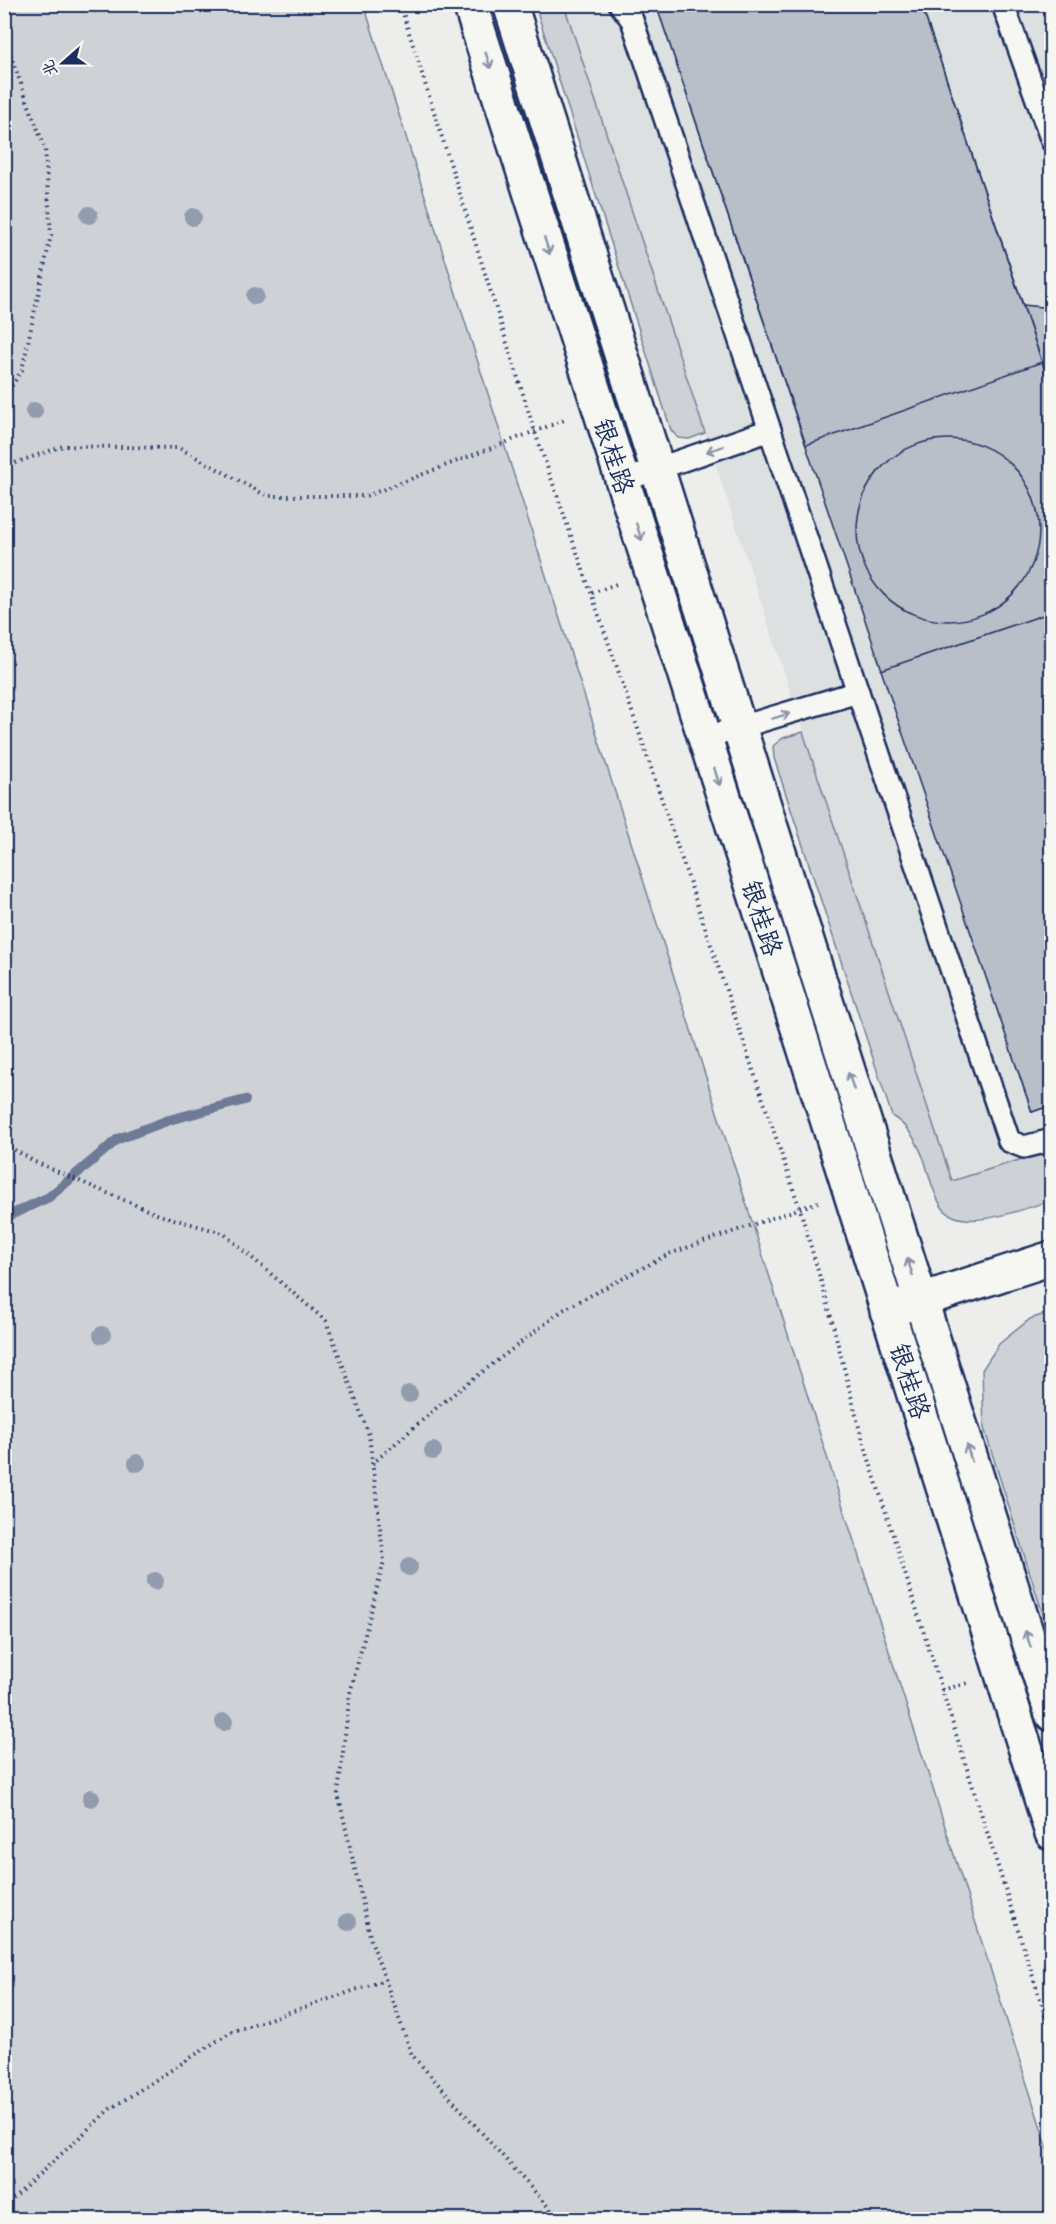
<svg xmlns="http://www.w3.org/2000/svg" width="1056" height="2224" font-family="Itim,'LXGW WenKai TC',sans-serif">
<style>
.built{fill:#dde0e1}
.green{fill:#ced2d7;stroke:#74809a;stroke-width:1.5}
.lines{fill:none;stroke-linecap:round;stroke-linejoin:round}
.stream{stroke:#6e7a96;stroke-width:10}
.building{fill:#b9bfc8;stroke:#1b2f5e;stroke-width:1.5}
.service-casing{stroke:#1b2f5e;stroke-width:26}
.minor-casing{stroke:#1b2f5e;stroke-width:38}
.tertiary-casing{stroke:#1b2f5e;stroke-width:38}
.path{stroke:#1b2f5e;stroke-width:4;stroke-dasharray:1.5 4.5;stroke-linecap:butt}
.service{stroke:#f6f6f2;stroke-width:21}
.minor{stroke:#f6f6f2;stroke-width:33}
.tertiary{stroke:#f6f6f2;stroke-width:33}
.tree{fill:#929cae}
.oneway{stroke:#8892a8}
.labels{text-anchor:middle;stroke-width:6;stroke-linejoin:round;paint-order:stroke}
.street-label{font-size:26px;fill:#1b2f5e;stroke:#f6f6f2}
</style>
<rect width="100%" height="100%" fill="#edeeec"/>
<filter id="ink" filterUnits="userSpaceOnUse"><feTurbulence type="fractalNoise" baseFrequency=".0167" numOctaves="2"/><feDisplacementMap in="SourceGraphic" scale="12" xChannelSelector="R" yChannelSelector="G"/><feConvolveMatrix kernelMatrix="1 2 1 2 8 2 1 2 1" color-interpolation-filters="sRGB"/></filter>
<g filter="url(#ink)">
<!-- built -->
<polygon class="built" points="564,5 1051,5 1051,1180 961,1209"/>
<!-- green -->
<g class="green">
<polygon points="5,4 364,5 1051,2159 1051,2219 5,2219"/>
<polygon points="535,5 564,5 705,433 689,439 678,438 671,430"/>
<path d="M803 732 952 1181 1051 1150V1200C1027 1208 961 1235 942 1207 933 1194 929 1174 924 1159 916 1140 909 1127 892 1116L774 758 773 746 783 738Z"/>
<polygon points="1051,1312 1052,1312 1051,1640 984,1428 982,1370 999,1344 1030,1319"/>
</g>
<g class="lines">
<!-- stream -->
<polyline class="stream" points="4,1218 49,1197 118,1139 169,1120 245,1100"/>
</g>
<!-- building -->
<g class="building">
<polygon points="656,4 921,4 1052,390 1052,1105 1032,1112"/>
<polygon points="656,4 921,4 1042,362 806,445"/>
<polygon points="1023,305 1052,308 1052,364 1042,362"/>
<polygon points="1042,362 1052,364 1052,390"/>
<circle cx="948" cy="530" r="91"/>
<polygon points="1052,612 1052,1105 1032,1112 881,670"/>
</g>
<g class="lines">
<!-- service casing -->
<g class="service-casing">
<g id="service">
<polyline points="620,4 632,20 1009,1141 1024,1147 1052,1140"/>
<polyline points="1003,4 1052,141"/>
<polyline points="622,481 770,430"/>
<polyline points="704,738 858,692"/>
</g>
</g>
<!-- minor casing -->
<g class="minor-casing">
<polyline id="minor" points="887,1311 1052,1258"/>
</g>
<!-- tertiary casing -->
<g class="tertiary-casing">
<g id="tertiary">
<polyline points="470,4 843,1169 1052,1833"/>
<polyline points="510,4 1052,1714"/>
</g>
</g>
<!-- path -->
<g class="path">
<polyline points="400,4 535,432 620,676 800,1209 828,1305 860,1431 1052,2037"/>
<polyline points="4,38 45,149 51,235 22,370 4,398"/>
<polyline points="4,467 63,446 179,448 267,496 366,496 567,419"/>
<polyline points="592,593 619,583"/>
<polyline points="4,1144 35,1162 159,1215 223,1233 326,1321 369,1435 384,1561 350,1693 338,1794 371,1940 412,2055 560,2220"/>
<polyline points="372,1464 442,1403 563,1310 669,1254 818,1202"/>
<polyline points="942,1690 968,1683"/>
<polyline points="4,2207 110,2109 231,2032 385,1980"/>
</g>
<!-- service -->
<use href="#service" class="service"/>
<!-- minor -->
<use href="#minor" class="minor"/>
<!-- tertiary -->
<use href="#tertiary" class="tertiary"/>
</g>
<!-- trees -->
<g class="tree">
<circle cx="89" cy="215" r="9"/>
<circle cx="193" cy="217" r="9"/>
<circle cx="255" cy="296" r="9"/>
<circle cx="34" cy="411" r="9"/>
<circle cx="102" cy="1335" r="9"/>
<circle cx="409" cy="1394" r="9"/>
<circle cx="433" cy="1451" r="9"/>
<circle cx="137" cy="1463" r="9"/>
<circle cx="409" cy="1567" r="9"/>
<circle cx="155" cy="1581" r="9"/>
<circle cx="224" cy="1722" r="9"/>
<circle cx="91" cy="1798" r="9"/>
<circle cx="348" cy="1922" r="9"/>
</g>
<!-- one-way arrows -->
<defs><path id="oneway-shaft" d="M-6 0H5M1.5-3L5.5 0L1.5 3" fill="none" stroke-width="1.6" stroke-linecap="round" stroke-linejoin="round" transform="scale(1.5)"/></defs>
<g class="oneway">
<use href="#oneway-shaft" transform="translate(488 60) rotate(72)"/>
<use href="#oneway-shaft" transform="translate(547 246) rotate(72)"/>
<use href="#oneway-shaft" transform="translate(715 449) rotate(161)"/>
<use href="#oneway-shaft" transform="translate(639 532) rotate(72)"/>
<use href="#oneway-shaft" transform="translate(781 716) rotate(-17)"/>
<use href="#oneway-shaft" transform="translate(717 777) rotate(72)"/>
<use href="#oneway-shaft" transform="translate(851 1081) rotate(-108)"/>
<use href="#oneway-shaft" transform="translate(910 1267) rotate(-108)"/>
<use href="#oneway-shaft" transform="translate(969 1453) rotate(-108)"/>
<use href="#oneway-shaft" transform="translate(1028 1639) rotate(-108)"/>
</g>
</g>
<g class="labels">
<!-- street labels -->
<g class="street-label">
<text transform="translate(614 456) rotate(72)" y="9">银桂路</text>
<text transform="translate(762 918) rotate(72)" y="9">银桂路</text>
<text transform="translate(910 1381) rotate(72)" y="9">银桂路</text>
</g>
</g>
<!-- margin -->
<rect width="1056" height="2224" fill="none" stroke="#f6f6f2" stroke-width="24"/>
<rect x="12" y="12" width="1032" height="2200" fill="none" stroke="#1b2f5e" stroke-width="2" filter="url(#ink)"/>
<!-- north arrow -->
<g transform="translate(63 63) rotate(249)" stroke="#f6f6f2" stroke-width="4.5" paint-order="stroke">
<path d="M0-4.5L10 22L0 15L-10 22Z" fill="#1b2f5e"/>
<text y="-9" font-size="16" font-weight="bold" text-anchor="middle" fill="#1b2f5e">北</text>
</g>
</svg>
